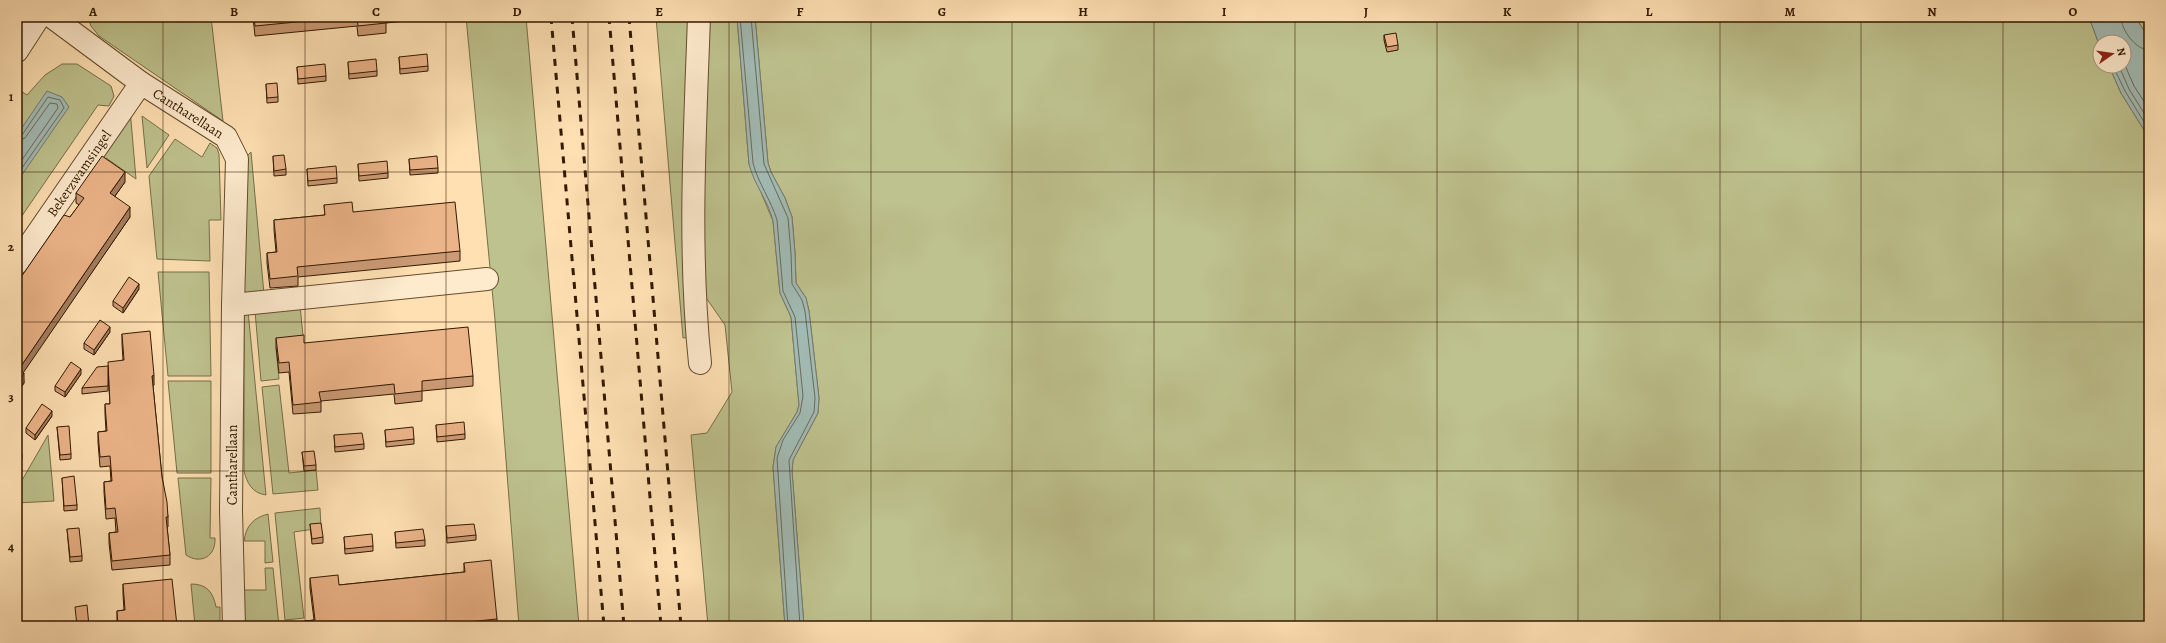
<svg xmlns="http://www.w3.org/2000/svg" width="2166" height="643" font-family="Alegreya,serif">
<style>
.green{fill:#bec28e;stroke:#786e47}
.water{fill:#a2bbb5;stroke:#767a6d}
.lines{fill:none;stroke-linecap:round;stroke-linejoin:round}
.shore{stroke:#6a6a5a;stroke-width:1}
.minor-casing{stroke:#664b2d;stroke-width:24}
.minor{stroke:#feebce;stroke-width:22}
.rail{stroke:#331900;stroke-width:3;stroke-dasharray:7 7;stroke-linecap:butt}
.wall{fill:#cb9b76;stroke:#331900}
.shaded-wall{fill:#a57e60;stroke:#331900}
.building{fill:#ecb489;stroke:#331900}
.grid{fill:none;stroke:#331900;stroke-width:1;stroke-opacity:0.55}
.labels{text-anchor:middle;stroke-width:4;stroke-linejoin:round;paint-order:stroke}
.street-label{font-size:14px;fill:#331900;stroke:#feebce}
.neatline{fill:none;stroke:#331900;stroke-width:1.5}
.grid-label{font-size:13px;text-anchor:middle;font-weight:bold;fill:#331900}
</style>
<rect width="100%" height="100%" fill="#fee0b3"/>
<filter id="stains"><feTurbulence type="fractalNoise" baseFrequency=".005" numOctaves="4"/><feColorMatrix values="0 0 0 0 .2 0 0 0 0 .09 0 0 0 0 .02 0 0 0 .5 -.17"/></filter>
<radialGradient id="worn" r=".72"><stop offset=".6" stop-color="#630" stop-opacity="0"/><stop offset="1" stop-color="#630" stop-opacity=".3"/></radialGradient>
<!-- green -->
<g class="green">
<polygon points="88,17 211,17 223,121 99,36 91,26"/>
<polygon points="466,17 526,17 579,626 519,626 495,320"/>
<polygon points="656,17 691,17 690,337 683,338"/>
<polygon points="707,17 737,17 749,164 773,221 780,293 791,317 799,405 797,412 776,447 773,467 785,626 708,626 691,435 707,433 732,392 725,325 700,289"/>
<polygon points="755,17 2089,17 2100,47 2100,66 2109,66 2121,93 2149,138 2149,626 804,626 792,471 793,460 818,413 819,398 809,311 806,298 796,283 795,253 792,217 785,198 771,172 768,163"/>
<polygon points="2135,17 2149,17 2149,38"/>
<polygon points="62,64 77,64 111,86 114,96 109,106 98,105 17,223 17,95 21,91 27,95 45,75"/>
<polygon points="130,109 136,179 106,158 103,161 98,157"/>
<polygon points="142,116 169,135 147,168"/>
<polygon points="175,139 202,157 210,143 217,148 219,154 221,220 209,220 210,261 157,259 149,176"/>
<polygon points="251,152 264,294 244,297 247,156"/>
<polygon points="158,272 209,272 211,376 168,376"/>
<polygon points="300,306 304,345 276,348 279,379 261,381 255,311"/>
<path d="M244 311H248L266 495C252 493 247 483 244 471Z"/>
<polygon points="168,381 211,381 211,473 177,473"/>
<polygon points="279,385 289,473 316,470 318,490 273,494 262,387"/>
<polygon points="48,435 54,501 17,503 17,489"/>
<path d="M178 478H211L210 538H215C216 556 201 565 186 555Z"/>
<polygon points="320,508 321,528 294,532 304,618 285,620 275,513"/>
<path d="M268 514 273 562 265 563V541H244C246 526 253 518 268 514Z"/>
<polygon points="265,568 273,568 279,626 244,626 244,590 266,590"/>
<path d="M191 584C207 584 213 592 216 607H220V626H195Z"/>
</g>
<!-- water -->
<g class="water">
<path d="M737 17H755L768 163 771 172 785 198 792 217 795 253 796 283 806 298 809 311 819 398 818 413 793 460 792 471 804 626H785L773 467 776 447 797 412 799 405 791 317 780 293 773 221C768 200 754 185 749 164Z"/>
<polygon points="2089,17 2135,17 2149,38 2149,138 2121,93 2109,66 2124,66 2124,42 2100,42 2100,47"/>
<polygon points="47,91 62,97 69,107 17,182 17,135"/>
</g>
<g class="lines">
<!-- shore -->
<g class="shore">
<path d="M740 17 753 163C758 183 771 200 777 220L783 291 795 317 803 396 800 413 783 440 777 458 788 626"/>
<polyline points="751,17 764,164 788,218 791,253 792,284 802,300 805,311 815,398 814,412 789,460 800,626"/>
<path d="M2121 17C2121 30 2136 50 2149 50"/>
<polyline points="2124,63 2134,86 2149,109"/>
<polyline points="2113,66 2125,91 2149,130"/>
<polyline points="2119,66 2129,89 2149,121"/>
<polyline points="17,136 22,135 48,97 60,100 64,108 17,175"/>
<polyline points="17,141 25,138 50,103 57,104 58,108 17,167"/>
</g>
<!-- minor casing -->
<g class="minor-casing">
<g id="minor">
<path id="s1" d="M52 17 141 83 226 137 237 159 233 305 231 511 234 626"/>
<path d="M699 17C695 132 688 248 700 363"/>
<polyline points="17,51 39,17"/>
<path id="s2" d="M17 263 141 83"/>
<polyline points="233,305 487,279"/>
</g>
</g>
<!-- minor -->
<use href="#minor" class="minor"/>
<!-- rail -->
<g class="rail">
<polyline points="551,17 604,626"/>
<polyline points="572,17 624,626"/>
<polyline points="609,17 661,626"/>
<polyline points="629,17 681,626"/>
</g>
</g>
<!-- wall -->
<g class="wall">
<polygon points="253,17 435,17 435,18 386,23 386,33 358,36 357,26 255,36"/>
<polygon points="1384,35 1398,45 1398,50 1387,52 1384,40"/>
<polygon points="399,57 428,66 428,71 400,74"/>
<polygon points="348,62 377,71 377,76 349,79"/>
<polygon points="297,67 326,76 326,81 298,84"/>
<polygon points="266,84 278,97 278,102 267,103"/>
<polygon points="273,156 286,169 286,175 274,176"/>
<polygon points="409,159 438,168 438,173 410,175"/>
<polygon points="358,164 388,173 388,178 359,181"/>
<polygon points="307,169 337,178 337,183 308,186"/>
<polygon points="125,182 115,196 130,217 23,372 24,383 17,394 17,283 70,217 79,205 76,203 76,193"/>
<polygon points="324,205 353,212 460,251 460,261 298,277 298,286 270,288 267,263 267,253 276,252 274,230 274,220 325,215"/>
<polygon points="139,289 123,313 113,306 113,301"/>
<polygon points="110,332 94,355 84,349 84,343"/>
<polygon points="122,334 154,385 153,386 162,477 168,517 168,527 167,527 170,555 170,565 112,570 109,543 109,533 116,532 115,518 106,519 104,492 104,482 111,481 110,466 100,467 98,442 98,432 106,431 105,414 105,404 110,404 108,372 108,391 82,394 82,388 108,366 123,360 122,344"/>
<polygon points="276,338 473,376 473,386 422,391 422,401 395,404 394,394 321,401 321,412 293,414 289,372 279,373 276,347"/>
<polygon points="81,374 65,397 55,391 55,386"/>
<polygon points="52,416 35,440 26,433 26,428"/>
<polygon points="436,425 465,434 465,439 437,442"/>
<polygon points="57,427 71,454 71,459 60,460"/>
<polygon points="385,430 414,439 414,444 386,447"/>
<polygon points="334,435 364,444 364,449 335,452"/>
<polygon points="302,452 316,465 316,470 304,471"/>
<polygon points="62,478 77,505 77,510 64,511"/>
<polygon points="310,524 323,537 323,543 312,544"/>
<polygon points="446,526 476,535 476,540 447,543"/>
<polygon points="67,529 82,556 82,561 70,562"/>
<polygon points="395,532 425,540 425,546 396,548"/>
<polygon points="344,537 373,546 373,551 345,554"/>
<polygon points="464,563 497,619 497,626 305,626 305,621 314,620 310,588 310,578 339,585 464,572"/>
<polygon points="123,584 177,626 117,626 117,611 124,610 123,594"/>
</g>
<!-- shaded-wall -->
<g class="shaded-wall">
<polygon points="125,172 125,182 110,203 110,193"/>
<polygon points="130,207 130,217 19,379 19,369"/>
<polygon points="139,284 139,289 123,313 123,308"/>
<polygon points="110,327 110,332 94,355 94,350"/>
<polygon points="81,369 81,374 65,397 65,392"/>
<polygon points="24,373 24,383 17,394 17,384"/>
<polygon points="154,375 154,385 152,386 152,376"/>
<polygon points="52,411 52,416 35,440 35,435"/>
<polygon points="22,454 22,459 17,466 17,461"/>
</g>
<!-- building -->
<g class="building">
<polygon points="254,17 348,17 255,26"/>
<polygon points="357,17 385,17 386,23 358,26"/>
<polygon points="1396,33 1398,45 1387,47 1384,35"/>
<polygon points="427,54 428,66 400,69 399,57"/>
<polygon points="376,59 377,71 349,74 348,62"/>
<polygon points="325,64 326,76 298,79 297,67"/>
<polygon points="277,83 278,97 267,98 266,84"/>
<polygon points="284,155 286,169 274,171 273,156"/>
<polygon points="102,156 125,172 110,193 130,207 19,369 24,373 17,384 17,283 64,215 70,217 84,198 76,193"/>
<polygon points="437,156 438,168 410,170 409,159"/>
<polygon points="387,161 388,173 359,176 358,164"/>
<polygon points="336,166 337,178 308,181 307,169"/>
<polygon points="352,202 353,212 455,202 460,251 297,267 298,276 270,279 267,253 277,252 274,220 325,215 324,205"/>
<polygon points="129,277 139,284 123,308 113,301"/>
<polygon points="100,320 110,327 94,350 84,343"/>
<polygon points="468,327 473,376 422,381 422,391 395,394 394,384 319,392 321,402 293,405 289,362 279,363 276,338 304,335 304,343"/>
<polygon points="150,331 154,375 152,376 162,477 167,502 168,517 166,517 170,555 112,561 109,533 118,532 115,508 106,509 104,482 112,481 110,456 100,457 98,432 107,431 105,404 110,404 108,362 124,360 122,334"/>
<polygon points="71,362 81,369 65,392 55,386"/>
<polygon points="108,366 108,386 82,388 97,367"/>
<polygon points="42,404 52,411 35,435 26,428"/>
<polygon points="464,422 465,434 437,437 436,425"/>
<polygon points="69,426 71,454 60,455 57,427"/>
<polygon points="413,427 414,439 386,442 385,430"/>
<polygon points="362,433 364,444 335,447 334,435"/>
<polygon points="17,450 22,454 17,461"/>
<polygon points="314,451 316,465 304,466 302,452"/>
<polygon points="74,476 77,505 64,506 62,478"/>
<polygon points="321,523 323,537 312,539 310,524"/>
<polygon points="474,524 476,535 447,538 446,526"/>
<polygon points="79,528 82,556 70,557 67,529"/>
<polygon points="423,529 425,540 396,543 395,532"/>
<polygon points="372,534 373,546 345,549 344,537"/>
<polygon points="491,560 497,619 427,626 305,626 305,621 315,620 310,578 338,575 339,585 465,572 464,563"/>
<polygon points="172,579 177,626 118,626 117,611 125,610 123,584"/>
<polygon points="87,605 89,626 77,626 75,607"/>
</g>
<!-- grid -->
<path class="grid" d="M163 17V626M305 17V626M446 17V626M588 17V626M729 17V626M871 17V626M1012 17V626M1154 17V626M1295 17V626M1437 17V626M1578 17V626M1720 17V626M1861 17V626M2003 17V626M17 172H2149M17 322H2149M17 471H2149"/>
<g class="labels">
<!-- street labels -->
<g class="street-label">
<text dy="5" stroke="none"><textPath href="#s1" startOffset="167">Cantharellaan</textPath></text>
<text dy="5" stroke="none"><textPath href="#s2" startOffset="109">Bekerzwamsingel</textPath></text>
<text transform="translate(232 465) rotate(-90)" y="5">Cantharellaan</text>
</g>
</g>
<!-- margin -->
<rect width="2166" height="643" fill="none" stroke="#fee0b3" stroke-width="44"/>
<!-- north arrow -->
<g transform="translate(2112 54) rotate(77)"><circle r="19" fill="#feebce" stroke="#ad977c"/>
<path d="M0-3L7 15L0 10L-7 15Z" fill="#8f2418"/>
<text y="-6" font-size="11" font-weight="bold" text-anchor="middle" fill="#331900">N</text>
</g>
<rect x="22" y="22" width="2122" height="599" class="neatline"/>
<g class="grid-label">
<text x="93" y="16">A</text>
<text x="234" y="16">B</text>
<text x="376" y="16">C</text>
<text x="517" y="16">D</text>
<text x="659" y="16">E</text>
<text x="800" y="16">F</text>
<text x="942" y="16">G</text>
<text x="1083" y="16">H</text>
<text x="1224" y="16">I</text>
<text x="1366" y="16">J</text>
<text x="1507" y="16">K</text>
<text x="1649" y="16">L</text>
<text x="1790" y="16">M</text>
<text x="1932" y="16">N</text>
<text x="2073" y="16">O</text>
<text x="11" y="101">1</text>
<text x="11" y="251">2</text>
<text x="11" y="401">3</text>
<text x="11" y="551">4</text>
</g>
<rect width="100%" height="100%" filter="url(#stains)"/>
<rect width="100%" height="100%" fill="url(#worn)"/>
</svg>
